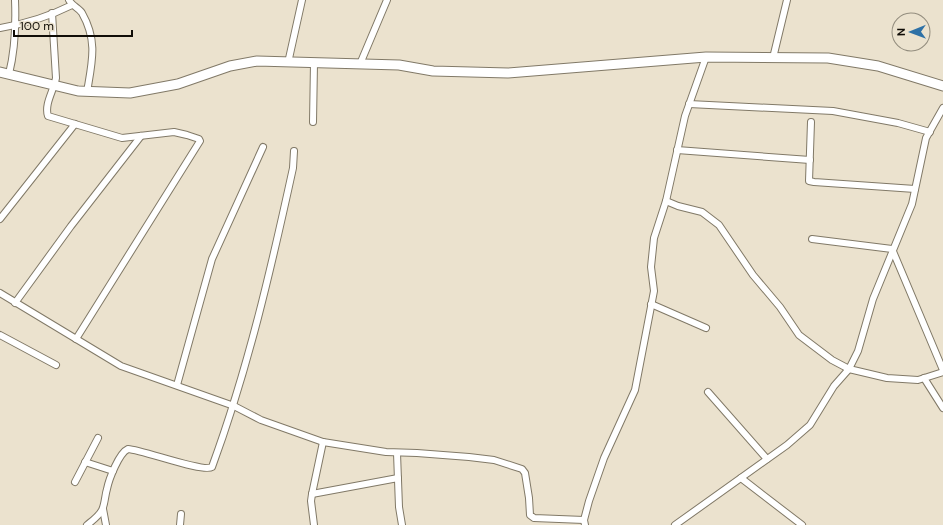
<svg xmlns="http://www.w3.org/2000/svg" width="943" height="525" font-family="'DM Sans',sans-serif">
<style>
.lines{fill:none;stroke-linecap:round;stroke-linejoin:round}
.street-casing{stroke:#817967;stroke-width:8}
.secondary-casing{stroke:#817967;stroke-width:11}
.street{stroke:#fff;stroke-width:6}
.secondary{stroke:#fff;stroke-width:9}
</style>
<rect width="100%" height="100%" fill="#ebe2ce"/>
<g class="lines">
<!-- street casing -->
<g class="street-casing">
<g id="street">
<path d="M69 0C72 6 79 8 82 13 98 41 92 62 87 92"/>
<path d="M52 13 56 78C54 90 44 104 48 116L122 138 174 132 187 135 199 139 200 141 76 339"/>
<path d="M0 28C25 24 50 16 72 5"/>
<polyline points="773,58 787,0"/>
<polyline points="288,63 302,0"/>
<polyline points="360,64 387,0"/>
<path d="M9 74C15 50 16 25 15 0"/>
<polyline points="689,104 833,111 898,123 930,132"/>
<polyline points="313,122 314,63"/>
<polyline points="811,122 809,181 814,182 915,189"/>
<polyline points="677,150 810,160"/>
<polyline points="666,201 678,206 702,212 719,225 753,275 780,307 799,335 832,360 849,369 887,378 918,380 943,372"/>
<polyline points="0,219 75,124"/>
<polyline points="812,239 892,249 943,370"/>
<polyline points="0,293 121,366 234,406 261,420 323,442 386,452 417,453 469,457 494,460 522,469 525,473 529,498 530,515 534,518 584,520"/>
<polyline points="15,303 71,226 141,136"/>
<polyline points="651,304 706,328"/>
<polyline points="0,335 56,365"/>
<polyline points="924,378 943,408"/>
<polyline points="177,385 212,259 263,147"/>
<polyline points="708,392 767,459"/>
<polyline points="397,453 399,507 402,525"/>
<polyline points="85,462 113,471"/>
<polyline points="741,478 802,525"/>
<polyline points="75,482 98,438"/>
<polyline points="312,494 398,478"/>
<polyline points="103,509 106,525"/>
<path d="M87 525C92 521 99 516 102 510 105 504 105 495 107 489 109 479 119 453 128 449 143 450 204 473 212 467 248 369 271 269 293 168L294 151"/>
<polyline points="180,525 181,514"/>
<polyline points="314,525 311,501 312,494 323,442"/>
<polyline points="585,525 584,520 589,501 604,458 635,390 654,291 651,267 654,238 666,201 685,116 706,57"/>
<polyline points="675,525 787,445 810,425 834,386 849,369 858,351 873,299 912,204 926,138 943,108"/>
</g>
</g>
<!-- secondary casing -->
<g class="secondary-casing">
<polyline id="secondary" points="0,72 78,91 130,93 178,84 230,66 257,61 399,65 433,71 508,73 706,57 828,58 878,66 943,86"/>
</g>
<!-- street -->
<use href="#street" class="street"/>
<!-- secondary -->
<use href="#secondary" class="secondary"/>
</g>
<!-- north arrow -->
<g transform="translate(911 32) rotate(269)"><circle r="19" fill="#ebe2ce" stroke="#938d7e"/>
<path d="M0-3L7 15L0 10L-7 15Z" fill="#2e71a6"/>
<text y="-6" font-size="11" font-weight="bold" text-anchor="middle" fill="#100d07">N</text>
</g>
<!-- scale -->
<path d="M14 30v6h118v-6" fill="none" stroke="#100d07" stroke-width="2"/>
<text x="20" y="30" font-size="12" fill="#100d07" stroke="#ebe2ce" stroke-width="3" paint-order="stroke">100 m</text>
</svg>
